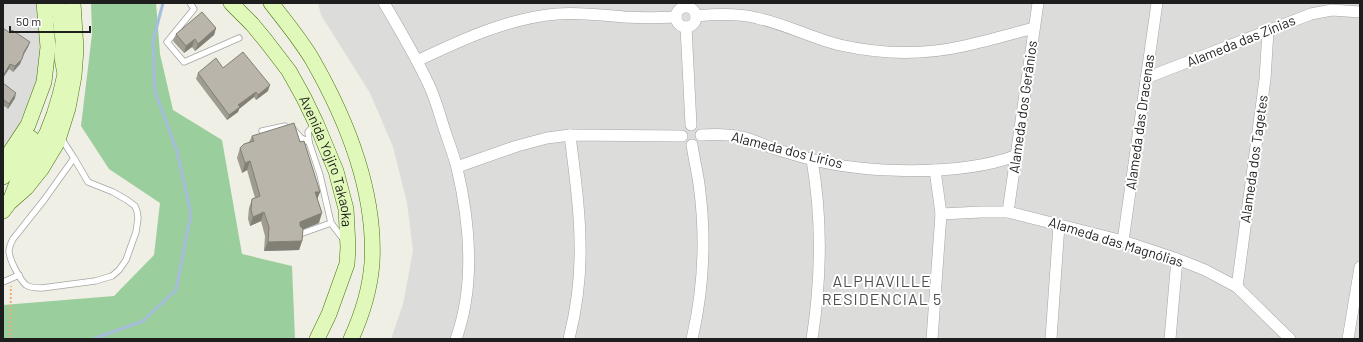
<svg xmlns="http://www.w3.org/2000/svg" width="1363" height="342" font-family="Barlow,sans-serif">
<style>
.residential{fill:#dcdcdb}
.forest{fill:#9ace9c}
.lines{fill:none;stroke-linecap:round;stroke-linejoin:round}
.stream{stroke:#a6bedc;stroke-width:3}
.service-casing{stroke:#a5a5a5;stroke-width:7}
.minor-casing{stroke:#a5a5a5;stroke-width:12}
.secondary-casing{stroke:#447407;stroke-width:16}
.path{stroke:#f7aa6e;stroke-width:2;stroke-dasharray:2 2;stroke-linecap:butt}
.service{stroke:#fff;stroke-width:5.5}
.minor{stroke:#fff;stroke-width:11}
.secondary{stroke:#e0f8b9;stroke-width:15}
.wall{fill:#9f9c92}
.shaded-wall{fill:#827f77}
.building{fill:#b9b5aa;stroke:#827f77}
.labels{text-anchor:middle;stroke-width:4;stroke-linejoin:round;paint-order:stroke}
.street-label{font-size:14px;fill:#1e1e1e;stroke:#fff}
.quarter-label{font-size:16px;letter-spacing:1px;fill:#515151;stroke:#fff}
</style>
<rect width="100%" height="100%" fill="#efefe5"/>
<!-- residential -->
<g class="residential">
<polygon points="3,3 38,3 44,43 36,86 16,131 3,148"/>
<polygon points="318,3 1360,3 1360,339 391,339 403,304 413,251 407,203 393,147 370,93 321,15"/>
</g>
<!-- forest -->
<polygon class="forest" points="91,3 156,3 160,54 173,110 222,140 242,254 292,266 295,339 3,339 3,305 114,296 154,255 160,203 109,169 81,126 92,34"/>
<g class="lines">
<!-- stream -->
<polyline class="stream" points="93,339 143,321 176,290 191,214 177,151 155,92 153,41 163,3"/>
<!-- service casing -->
<g class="service-casing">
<g id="service">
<polyline points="190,3 194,9 167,42 184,62 239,38"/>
<polyline points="315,124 308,132 309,142 320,175 331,223 344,240"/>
<polyline points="294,130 301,138 309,142"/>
<polyline points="262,131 285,126"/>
<path d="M61 138 74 158 88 182 113 192 127 200 135 206 137 211 138 218 136 232 126 260 119 270 112 276 95 281 42 288C37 288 30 288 26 285 20 280 9 259 9 251 9 247 11 243 13 239L44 200 74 158"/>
<polyline points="300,234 331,223"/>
<polyline points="3,282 19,275"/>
</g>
</g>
<!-- minor casing -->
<g class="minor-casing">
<g id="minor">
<path d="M384 3C400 30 416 57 429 85 436 100 440 116 445 131 449 143 454 156 457 168 470 223 475 286 456 339"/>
<circle cx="686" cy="17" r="10"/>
<path d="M696 16C717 14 737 13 757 18 785 24 812 38 840 45 880 54 924 55 964 46 987 41 1011 34 1034 28"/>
<polyline points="686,27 691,125"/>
<path d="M417 61C461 40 508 18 557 14 579 12 602 15 624 17 641 18 658 18 676 17"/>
<polyline points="1146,78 1311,14 1332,10 1360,12"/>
<path d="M701 135C714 134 728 134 741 137 751 139 762 144 772 148 785 152 798 156 810 159 866 174 961 176 1015 156"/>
<path d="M692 145C694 158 697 171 699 184 706 236 704 288 692 339"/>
<path d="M812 160C822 217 821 281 812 339"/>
<polyline points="457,167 517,146 547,138 570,135 682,136"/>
<polyline points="1008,212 1038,3"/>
<polyline points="941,214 981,212 1008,212 1123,241 1177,259 1205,270 1237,287 1290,339"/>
<polyline points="1123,241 1157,3"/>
<polyline points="1237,287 1265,79 1268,31"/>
<path d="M569 339C577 307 581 274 580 242 580 206 574 170 570 135"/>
<polyline points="932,339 941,214 935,170"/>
<polyline points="1051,339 1059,225"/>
<polyline points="1170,339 1177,259"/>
<polyline points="1348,339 1360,267"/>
</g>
</g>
<!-- secondary casing -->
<g class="secondary-casing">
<g id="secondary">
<path id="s1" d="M231 3 252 24 266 41 289 71 304 98 316 123 336 171 346 209 348 247 347 264 329 314 317 339"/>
<path d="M271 3C285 21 300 39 312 59 347 120 376 191 372 263 370 290 362 315 351 339"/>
<polyline points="3,163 28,125 44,82 48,47 44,3"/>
<path d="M3 177C15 166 22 152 31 138"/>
<polyline points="10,201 17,183 47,133 54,115 60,95 65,74 62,58 63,40 58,3"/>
<polyline points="3,211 9,203 26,188 42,168 57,143 68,108 74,76 76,49 73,3"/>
</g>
</g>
<!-- path -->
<polyline class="path" points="10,339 11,286"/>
<!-- service -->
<use href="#service" class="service"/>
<!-- minor -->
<use href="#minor" class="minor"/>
<!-- secondary -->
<use href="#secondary" class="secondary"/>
</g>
<!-- wall -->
<g class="wall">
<polygon points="3,28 28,47 23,56 20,64 13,72 9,69"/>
<polygon points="216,28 214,35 195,51 192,47 184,53 173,41 176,34"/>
<polygon points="223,68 268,91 256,100 254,97 239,109 238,112 227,120 196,79 198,73"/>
<polygon points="3,83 15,98 8,109 3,105"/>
<polygon points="252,136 300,142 320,192 317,199 319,223 303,229 302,241 299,250 264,251 265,236 261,221 250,226 248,219 249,208 252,199 255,198 247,170 242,173 237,158 240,148 249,142"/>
</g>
<!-- shaded-wall -->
<g class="shaded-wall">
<polygon points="216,28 214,35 195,51 198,44"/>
<polygon points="195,39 192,47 184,53 186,46"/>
<polygon points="30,42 28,47 22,57 24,52"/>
<polygon points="22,59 20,64 13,72 15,66"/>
<polygon points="10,64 9,69 3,78 3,76"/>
<polygon points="270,85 268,91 256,100 258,95"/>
<polygon points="256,92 254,97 239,109 238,112 227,120 229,115 238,105"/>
<polygon points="16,93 15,98 8,109 9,104"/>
<polygon points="250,161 247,170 242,173 245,163"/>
<polygon points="315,192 320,192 316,202"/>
<polygon points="264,212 261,221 250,226 253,217"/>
<polygon points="322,213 319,223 297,232 300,222"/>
<polygon points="302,241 299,250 264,251 268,242"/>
</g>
<!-- building -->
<g class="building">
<polygon points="202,12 216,28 198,44 195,39 186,46 176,34"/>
<polygon points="3,28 10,33 12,30 30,42 24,52 22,59 15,66 10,64 3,76"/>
<polygon points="243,52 270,85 258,95 256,92 238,105 240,107 229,115 198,73 216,58 223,68"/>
<polygon points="3,83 16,93 9,104 3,99"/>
<polygon points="294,123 300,142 304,141 320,192 315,192 322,213 300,222 300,226 303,229 302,241 268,242 269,227 264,212 253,217 251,210 252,199 260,196 250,161 245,163 240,148 244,144 254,141 252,136"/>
</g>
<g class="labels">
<!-- street labels -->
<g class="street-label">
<text transform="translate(1241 41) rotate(-22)" y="5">Alameda das Zínias</text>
<text transform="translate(1023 107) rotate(-82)" y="5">Alameda dos Gerânios</text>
<text transform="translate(1140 122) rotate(-82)" y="5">Alameda das Dracenas</text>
<text transform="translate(787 150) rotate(14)" y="5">Alameda dos Lírios</text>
<text transform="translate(1254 159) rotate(-82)" y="5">Alameda dos Tagetes</text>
<text dy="5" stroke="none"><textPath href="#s1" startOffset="188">Avenida Yojiro Takaoka</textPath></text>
<text transform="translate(1116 242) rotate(17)" y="5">Alameda das Magnólias</text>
</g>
<!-- quarter labels -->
<g class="quarter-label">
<text x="882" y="287">ALPHAVILLE<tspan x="882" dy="18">RESIDENCIAL 5</tspan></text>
</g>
</g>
<!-- border -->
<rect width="1363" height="342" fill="none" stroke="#1e1e1e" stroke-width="8"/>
<!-- scale -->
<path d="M10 26v6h80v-6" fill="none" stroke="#1e1e1e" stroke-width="2"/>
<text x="16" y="26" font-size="12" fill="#1e1e1e" stroke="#ffffff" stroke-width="3" paint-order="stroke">50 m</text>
</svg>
